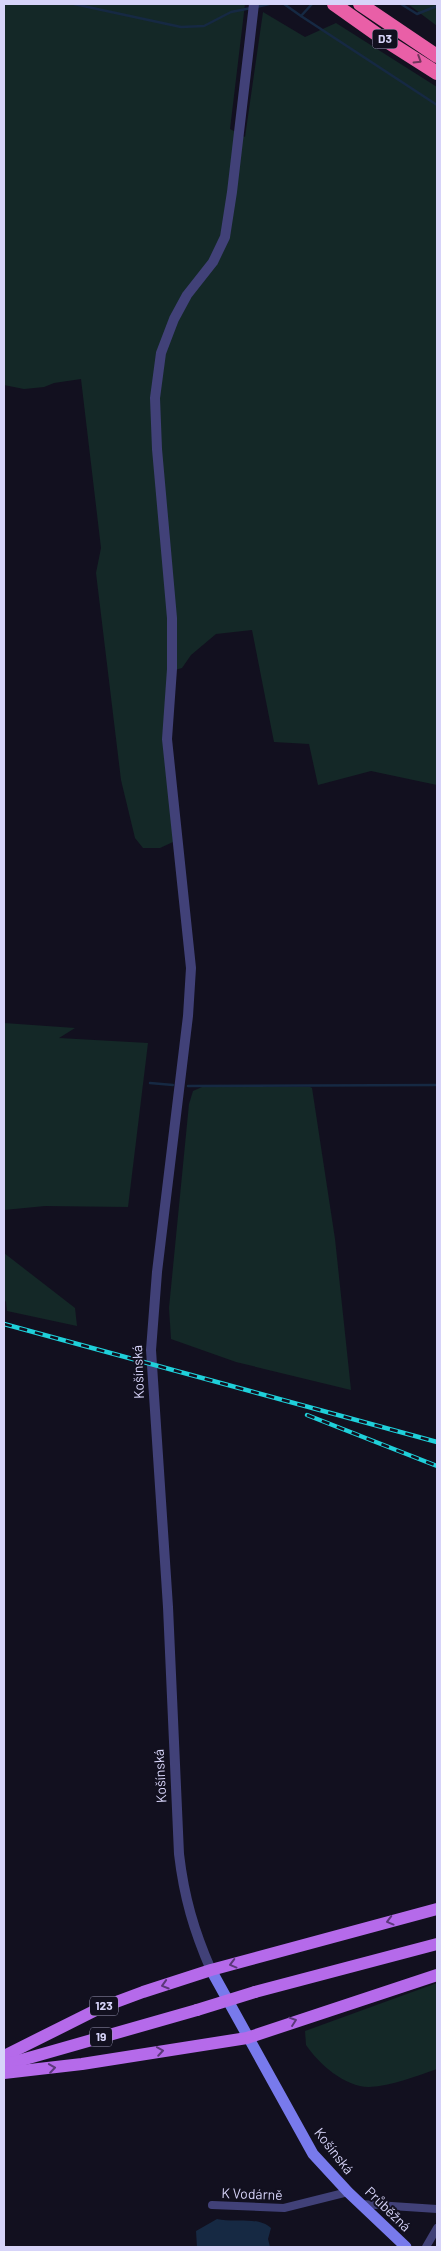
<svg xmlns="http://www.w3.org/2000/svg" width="441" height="2251" font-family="Barlow,sans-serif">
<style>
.green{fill:#142827}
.water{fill:#162943}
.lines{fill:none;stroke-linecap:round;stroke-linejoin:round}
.stream{stroke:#162943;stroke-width:2.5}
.minor{stroke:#414178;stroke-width:8}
.tertiary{stroke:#414178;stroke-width:10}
.secondary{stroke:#787aec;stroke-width:11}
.primary{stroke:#b56aea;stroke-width:12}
.motorway{stroke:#e95fa7;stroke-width:14}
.rail-casing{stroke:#1fd0da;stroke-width:4.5}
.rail{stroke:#12101f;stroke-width:2.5;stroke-dasharray:8;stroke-linecap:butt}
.primary-bridge{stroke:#b56aea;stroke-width:12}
.oneway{stroke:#73345c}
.oneway2{stroke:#5b387a}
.labels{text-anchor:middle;stroke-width:4;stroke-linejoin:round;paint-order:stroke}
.shield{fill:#12101f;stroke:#9c99b8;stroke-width:1}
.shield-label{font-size:12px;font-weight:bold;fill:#d7d4f9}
.street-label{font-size:14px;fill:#d7d4f9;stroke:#12101f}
</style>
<rect width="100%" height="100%" fill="#12101f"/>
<!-- green -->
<g class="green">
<polygon points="4,4 245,4 230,129 245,137 263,12 305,37 336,23 437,87 437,785 371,771 318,785 309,744 274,742 252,630 216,634 191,655 182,668 168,672 173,842 160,848 143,848 135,838 121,780 96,573 101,548 81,379 54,383 44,387 24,389 4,385"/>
<polygon points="408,4 437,4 437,26"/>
<polygon points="4,1023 75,1028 59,1038 148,1043 128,1207 45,1206 4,1210"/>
<polygon points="202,1087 310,1087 312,1088 335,1239 351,1390 236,1362 171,1339 169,1308 189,1104 193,1091"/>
<polygon points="4,1253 75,1308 77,1326 7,1311 6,1302 4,1299"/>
<path d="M437 1983V2069C416 2076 392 2086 369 2087 345 2087 319 2064 306 2045L305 2031Z"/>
</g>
<!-- water -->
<path class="water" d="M217 2219C233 2223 258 2216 271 2228L268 2239 270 2247H197L196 2231Z"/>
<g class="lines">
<!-- stream -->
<g class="stream">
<polyline points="74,4 181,27 204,26 231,12 251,8"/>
<polyline points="284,4 301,16 312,4"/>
<polyline points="401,4 417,14 437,6"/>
<polyline points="256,7 269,4"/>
<polyline points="301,16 437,105"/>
<polyline points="150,1083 173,1085"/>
<polyline points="188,1086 437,1085"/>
</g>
<!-- minor -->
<g class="minor">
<polyline points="361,2204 437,2209"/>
<polyline points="212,2205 284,2208 348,2192"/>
<polyline points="426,2247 437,2228"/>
</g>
<!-- tertiary -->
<path class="tertiary" d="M211 1970C194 1931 184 1897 179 1854L168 1607 151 1350 157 1272 188 1016 191 968 167 739 172 669V618L157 449 155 398 161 353 174 319 187 295 213 262 225 237 232 192 254 4"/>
<!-- secondary -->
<polyline class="secondary" points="211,1970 313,2154 348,2192 406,2247"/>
<!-- primary -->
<g class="primary">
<polyline points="255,1992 437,1944"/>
<polyline points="4,2056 100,2008 143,1992 211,1970 437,1909"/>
<polyline points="4,2065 197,2010"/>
<polyline points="4,2073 82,2064 247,2038 437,1975"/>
</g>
<!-- motorway -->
<g class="motorway">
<polyline points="334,4 382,38 437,73"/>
<polyline points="360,4 437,56"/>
</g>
<!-- rail casing -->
<g class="rail-casing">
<g id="rail">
<polyline points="4,1324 437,1442"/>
<polyline points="307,1415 437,1466"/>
</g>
</g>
<!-- rail -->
<use href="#rail" class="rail"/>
<!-- primary-bridge -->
<polyline class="primary-bridge" points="197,2010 255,1992"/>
</g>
<!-- one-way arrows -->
<defs><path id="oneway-chevron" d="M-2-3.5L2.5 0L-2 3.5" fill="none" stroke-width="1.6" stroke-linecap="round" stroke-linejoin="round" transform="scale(1.25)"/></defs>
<use class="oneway" href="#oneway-chevron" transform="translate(418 60) rotate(32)"/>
<g class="oneway2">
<use href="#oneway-chevron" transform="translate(390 1921) rotate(165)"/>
<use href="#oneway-chevron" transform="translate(233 1964) rotate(165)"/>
<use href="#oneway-chevron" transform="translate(165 1985) rotate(163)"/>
<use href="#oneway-chevron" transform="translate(293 2021) rotate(-19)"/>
<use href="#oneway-chevron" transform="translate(160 2051) rotate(-9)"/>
<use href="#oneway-chevron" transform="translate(52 2068) rotate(-8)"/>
</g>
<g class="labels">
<!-- shield labels -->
<g class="shield">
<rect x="372.5" y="29.5" width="25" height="19" rx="4"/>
<rect x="90" y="1996.5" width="28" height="19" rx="4"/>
<rect x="90" y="2027.5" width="22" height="19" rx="4"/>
</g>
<g class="shield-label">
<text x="385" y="43">D3</text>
<text x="104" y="2010">123</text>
<text x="101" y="2041">19</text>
</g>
<!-- street labels -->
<g class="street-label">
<text transform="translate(138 1372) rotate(-92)" y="5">Košínská</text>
<text transform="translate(160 1776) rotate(-93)" y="5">Košínská</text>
<text transform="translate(334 2151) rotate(52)" y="5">Košínská</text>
<text transform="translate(252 2194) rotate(2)" y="5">K Vodárně</text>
<text transform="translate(388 2209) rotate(44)" y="5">Průběžná</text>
</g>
</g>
<!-- border -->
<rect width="441" height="2251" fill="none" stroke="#d7d4f9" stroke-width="10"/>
</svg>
